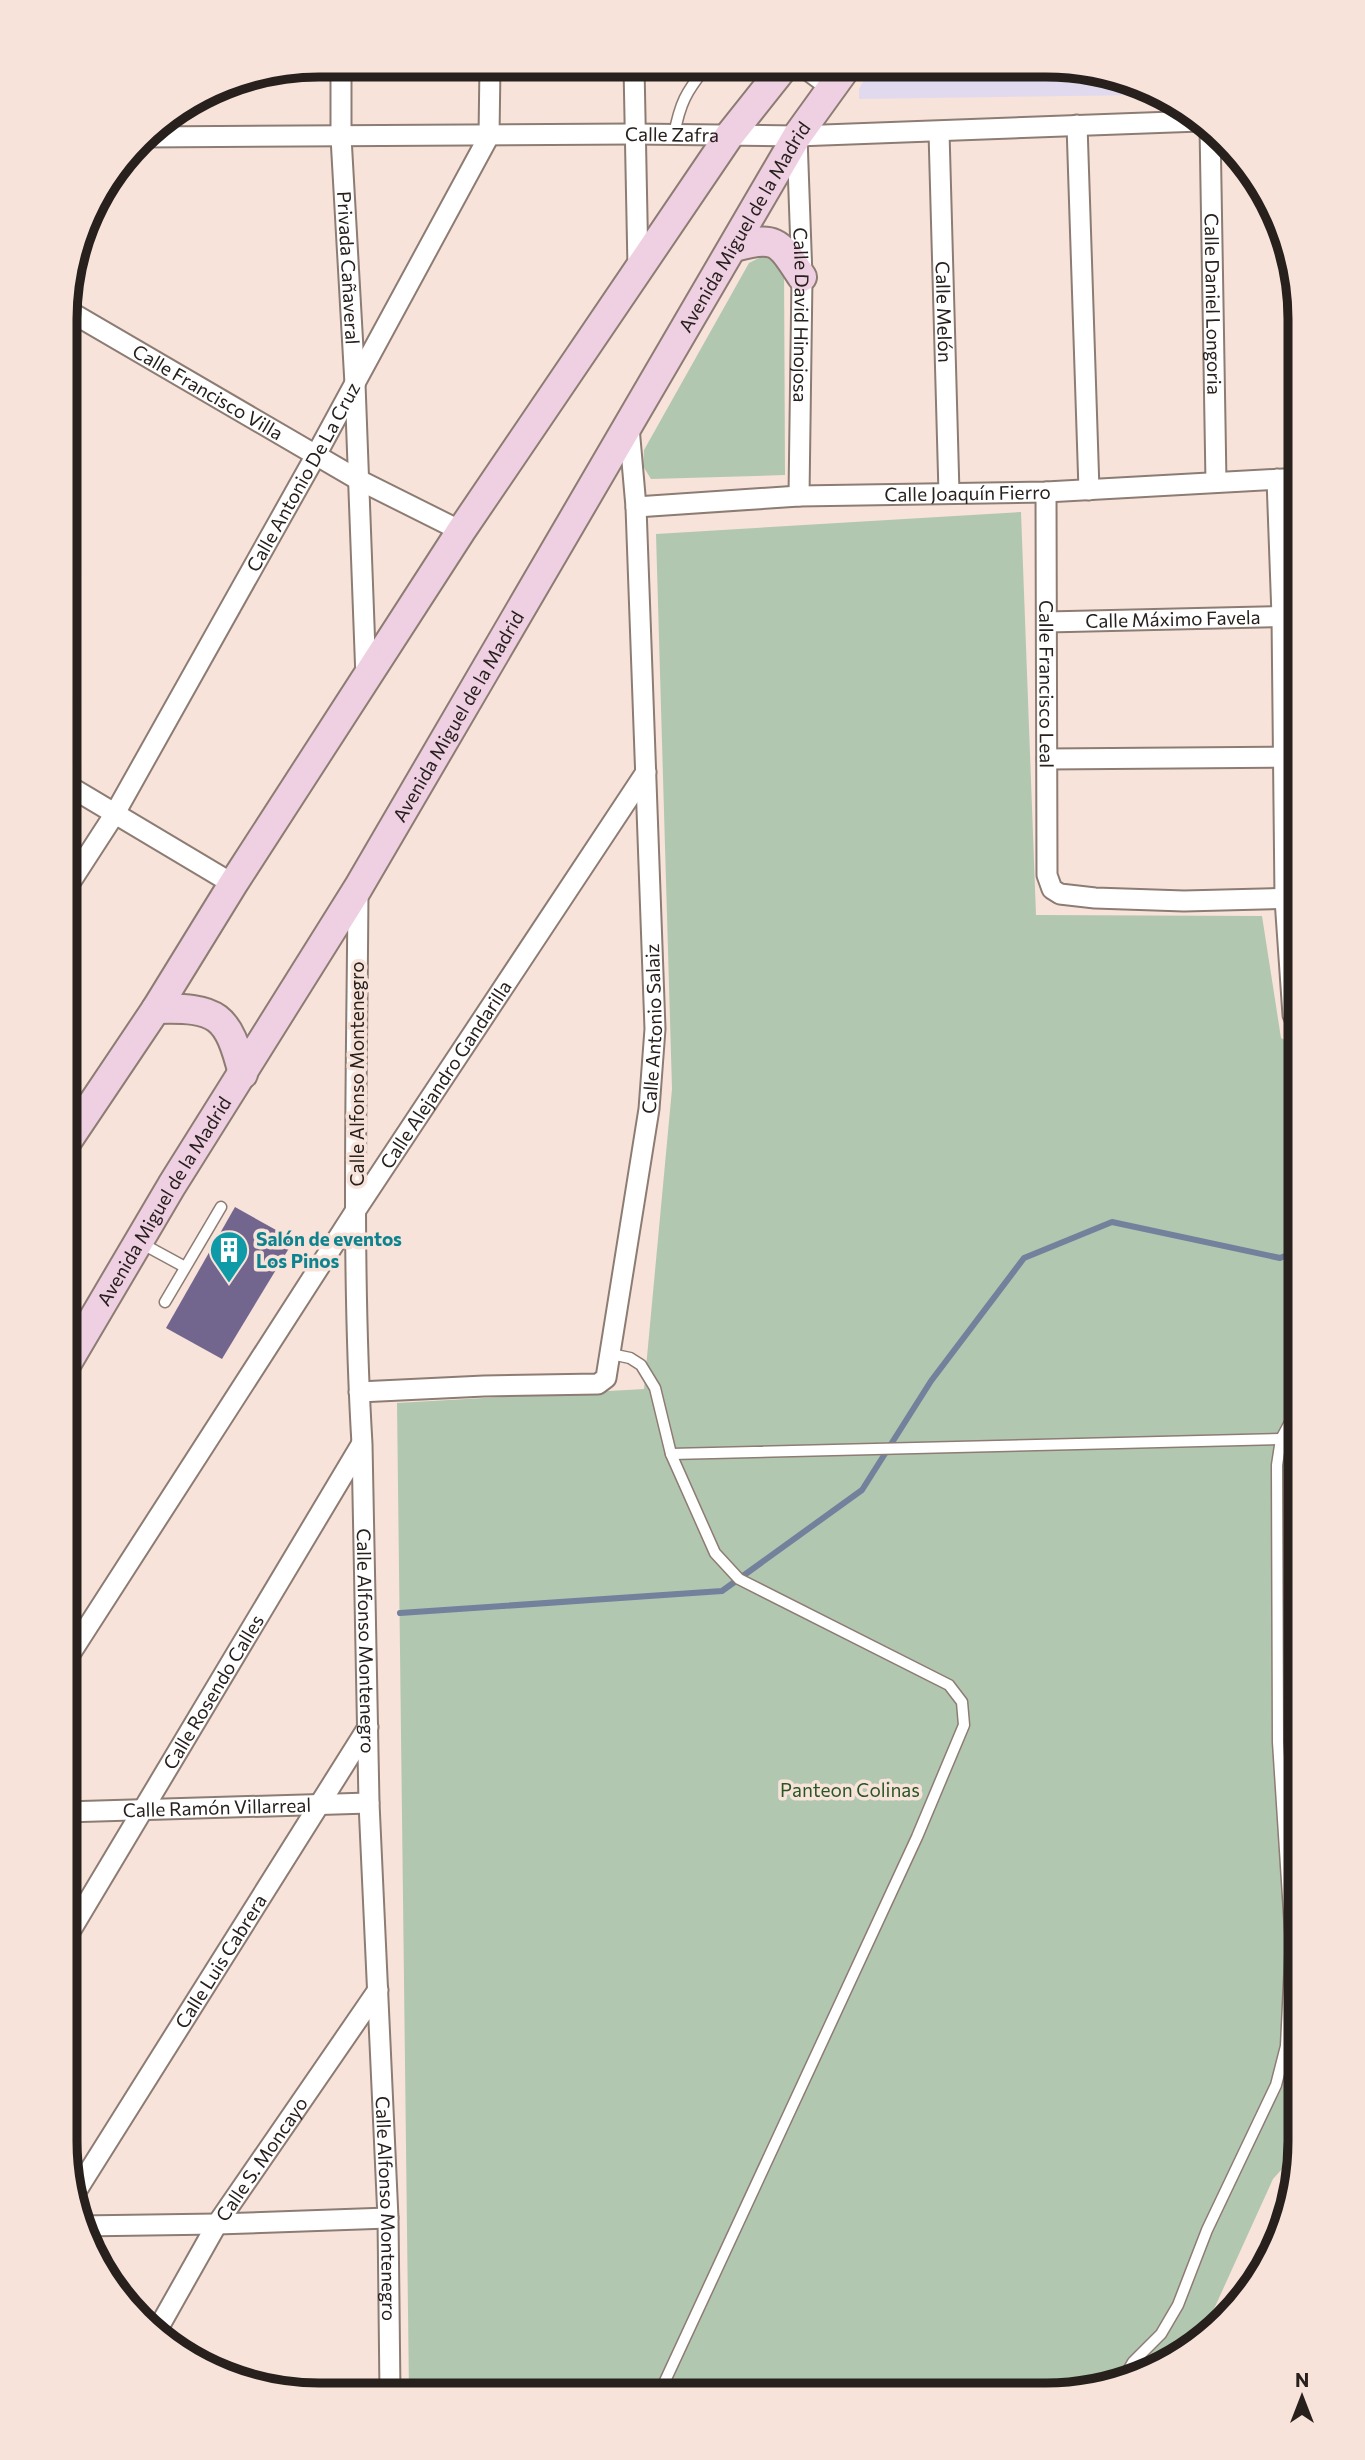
<svg xmlns="http://www.w3.org/2000/svg" width="1365" height="2460" font-family="Commissioner,sans-serif">
<style>
.commercial{fill:#e1daef}
.green{fill:#b2c7af}
.lines{fill:none;stroke-linecap:round;stroke-linejoin:round}
.stream{stroke:#74819c;stroke-width:6}
.building{fill:#73668e}
.lane-casing{stroke:#8d7c73;stroke-width:13}
.street-casing{stroke:#8d7c73;stroke-width:23}
.secondary-casing{stroke:#8d7c73;stroke-width:32}
.lane{stroke:#fff;stroke-width:10}
.street{stroke:#fff;stroke-width:19}
.secondary{stroke:#eed0e2;stroke-width:28}
.labels{text-anchor:middle;stroke-width:7;stroke-linejoin:round;paint-order:stroke}
.street-label{font-size:19px;fill:#27201d;stroke:#f7e3d9}
.culture-label{font-size:19px;font-weight:bold;fill:#0d838f;stroke:#f7e3d9;text-anchor:start}
.park-label{font-size:19px;fill:#295524;stroke:#f7e3d9}
.rim{fill:none;stroke:#27201d;stroke-width:9}
</style>
<rect width="100%" height="100%" fill="#f7e3d9"/>
<!-- commercial -->
<polygon class="commercial" points="871,68 1095,70 1147,95 859,99 859,89"/>
<!-- green -->
<g class="green">
<polygon points="771,252 784,263 785,475 651,479 643,466 644,450 749,263"/>
<polygon points="1021,512 1036,915 1262,916 1281,1038 1300,1048 1300,2149 1273,2179 1199,2342 1187,2352 1128,2382 1046,2395 409,2393 397,1403 644,1389 672,1089 656,534"/>
</g>
<g class="lines">
<!-- stream -->
<polyline class="stream" points="400,1613 722,1591 862,1490 931,1381 1024,1258 1112,1222 1280,1258 1300,1250"/>
</g>
<!-- building -->
<polygon class="building" points="235,1207 294,1240 222,1359 166,1328"/>
<g class="lines">
<!-- lane casing -->
<g class="lane-casing">
<g id="lane">
<path d="M674 135C680 103 686 92 706 67"/>
<polyline points="139,1242 185,1267"/>
<polyline points="165,1302 221,1207"/>
<polyline points="1300,1320 1297,1307 1300,1290"/>
<polyline points="611,1354 630,1358 641,1365 655,1388 671,1454 715,1553 739,1579 949,1685 962,1702 964,1725 917,1837 659,2394"/>
<polyline points="671,1454 1281,1439"/>
<polyline points="1121,2383 1133,2362 1161,2334 1178,2305 1207,2230 1276,2085 1286,2046 1291,1943 1278,1742 1277,1465 1281,1439 1300,1404"/>
</g>
</g>
<!-- street casing -->
<g class="street-casing">
<g id="street">
<path id="s1" d="M341 65V137L355 384 366 678"/>
<polyline points="634,67 638,268"/>
<polyline points="805,68 832,88"/>
<polyline points="1077,125 1089,490"/>
<path id="s2" d="M1210 126 1216 482"/>
<path id="s3" d="M939 132 949 493"/>
<path id="s4" d="M144 137 633 134 797 136 1200 121"/>
<path id="s5" d="M797 137 802 277 799 496"/>
<path id="s6" d="M67 310 357 479 461 531"/>
<polyline points="1277,479 1282,616 1285,899 1293,1015 1300,1030"/>
<path id="s7" d="M1046 492 1047 875 1052 889 1060 894 1095 898 1184 901 1300 898"/>
<path id="s8" d="M636 507 799 496 1046 492 1300 478"/>
<path id="s9" d="M1047 622 1300 616"/>
<polyline points="1047,759 1300,757"/>
<polyline points="67,785 233,884"/>
<path id="s10" d="M68 886 114 815 316 455 489 136 490 66"/>
<path id="s11" d="M358 889C357 1074 351 1260 362 1444L369 1803 388 2218 390 2393"/>
<polyline points="66,925 66,718"/>
<path id="s12" d="M359 1392 484 1386 598 1384 606 1378 649 1109 655 1029 636 507 629 427"/>
<path id="s13" d="M65 1662 356 1210 646 772"/>
<path id="s14" d="M65 1812 369 1803"/>
<path id="s15" d="M65 1940 361 1445"/>
<path id="s16" d="M74 2195 368 1727"/>
<polyline points="80,2226 217,2224 388,2218"/>
<path id="s17" d="M155 2334 217 2224 378 1990"/>
</g>
</g>
<!-- secondary casing -->
<g class="secondary-casing">
<g id="secondary">
<path d="M734 247C777 235 779 242 802 277"/>
<path d="M156 1009C218 1007 228 1015 243 1074"/>
<polyline points="66,1143 156,1009 233,884 461,531 729,136 783,68"/>
<path id="s18" d="M66 1365 172 1185 358 888 797 136 846 68"/>
</g>
</g>
<!-- lane -->
<use href="#lane" class="lane"/>
<!-- street -->
<use href="#street" class="street"/>
<!-- secondary -->
<use href="#secondary" class="secondary"/>
</g>
<!-- icons -->
<defs>
<g id="building-pin" transform="scale(2.0125)"><path d="M0 17L-7.5 6A9.5 9.5 0 1 1 7.5 6Z" fill="#0f9aa8" stroke="#f7e3d9"/><path d="M-4-6H4V6H1V3H-1V6H-4ZM-2.5-4.3h1.7v1.8h-1.7ZM.8-4.3h1.7v1.8H.8ZM-2.5-1h1.7V.8h-1.7ZM.8-1h1.7V.8H.8Z" fill="#fff"/></g>
</defs>
<g fill-rule="evenodd">
<use href="#building-pin" x="229" y="1250"/>
</g>
<g class="labels">
<!-- street labels -->
<g class="street-label">
<text dy="7" stroke="none"><textPath href="#s4" startOffset="528">Calle Zafra</textPath></text>
<text dy="7" stroke="none"><textPath href="#s18" startOffset="1325">Avenida Miguel de la Madrid</textPath></text>
<text dy="7" stroke="none"><textPath href="#s1" startOffset="203">Privada Cañaveral</textPath></text>
<text dy="7" stroke="none"><textPath href="#s2" startOffset="178">Calle Daniel Longoria</textPath></text>
<text dy="7" stroke="none"><textPath href="#s3" startOffset="180">Calle Melón</textPath></text>
<text dy="7" stroke="none"><textPath href="#s5" startOffset="178">Calle David Hinojosa</textPath></text>
<text dy="7" stroke="none"><textPath href="#s6" startOffset="163">Calle Francisco Villa</textPath></text>
<text dy="7" stroke="none"><textPath href="#s10" startOffset="472">Calle Antonio De La Cruz</textPath></text>
<text dy="7" stroke="none"><textPath href="#s8" startOffset="332">Calle Joaquín Fierro</textPath></text>
<text dy="7" stroke="none"><textPath href="#s9" startOffset="126">Calle Máximo Favela</textPath></text>
<text dy="7" stroke="none"><textPath href="#s7" startOffset="192">Calle Francisco Leal</textPath></text>
<text dy="7" stroke="none"><textPath href="#s18" startOffset="758">Avenida Miguel de la Madrid</textPath></text>
<text dy="7" stroke="none"><textPath href="#s12" startOffset="602">Calle Antonio Salaiz</textPath></text>
<text transform="translate(357 1074) rotate(-90)" y="7">Calle Alfonso Montenegro</text>
<text dy="7" stroke="none"><textPath href="#s13" startOffset="700">Calle Alejandro Gandarilla</textPath></text>
<text dy="7" stroke="none"><textPath href="#s18" startOffset="191">Avenida Miguel de la Madrid</textPath></text>
<text dy="7" stroke="none"><textPath href="#s11" startOffset="752">Calle Alfonso Montenegro</textPath></text>
<text dy="7" stroke="none"><textPath href="#s15" startOffset="289">Calle Rosendo Calles</textPath></text>
<text dy="7" stroke="none"><textPath href="#s14" startOffset="152">Calle Ramón Villarreal</textPath></text>
<text dy="7" stroke="none"><textPath href="#s16" startOffset="276">Calle Luis Cabrera</textPath></text>
<text dy="7" stroke="none"><textPath href="#s17" startOffset="205">Calle S. Moncayo</textPath></text>
<text dy="7" stroke="none"><textPath href="#s11" startOffset="1320">Calle Alfonso Montenegro</textPath></text>
</g>
<!-- culture labels -->
<g class="culture-label">
<text x="256" y="1246">Salón de eventos<tspan x="256" dy="22">Los Pinos</tspan></text>
</g>
<!-- park labels -->
<g class="park-label">
<text x="850" y="1797">Panteon Colinas</text>
</g>
</g>
<!-- crop -->
<path d="M0 0H1365V2460H0ZM319 77H1046A242 242 0 0 1 1288 319V2141A242 242 0 0 1 1046 2383H319A242 242 0 0 1 77 2141V319A242 242 0 0 1 319 77Z" fill="#f7e3d9" fill-rule="evenodd"/>
<path class="rim" d="M319 77H1046A242 242 0 0 1 1288 319V2141A242 242 0 0 1 1046 2383H319A242 242 0 0 1 77 2141V319A242 242 0 0 1 319 77Z"/>
<!-- north arrow -->
<g transform="translate(1302 2397)" stroke="#f7e3d9" stroke-width="5" paint-order="stroke">
<path d="M0-5L12 26L0 18L-12 26Z" fill="#27201d"/>
<text y="-10" font-size="19" font-weight="bold" text-anchor="middle" fill="#27201d">N</text>
</g>
</svg>
